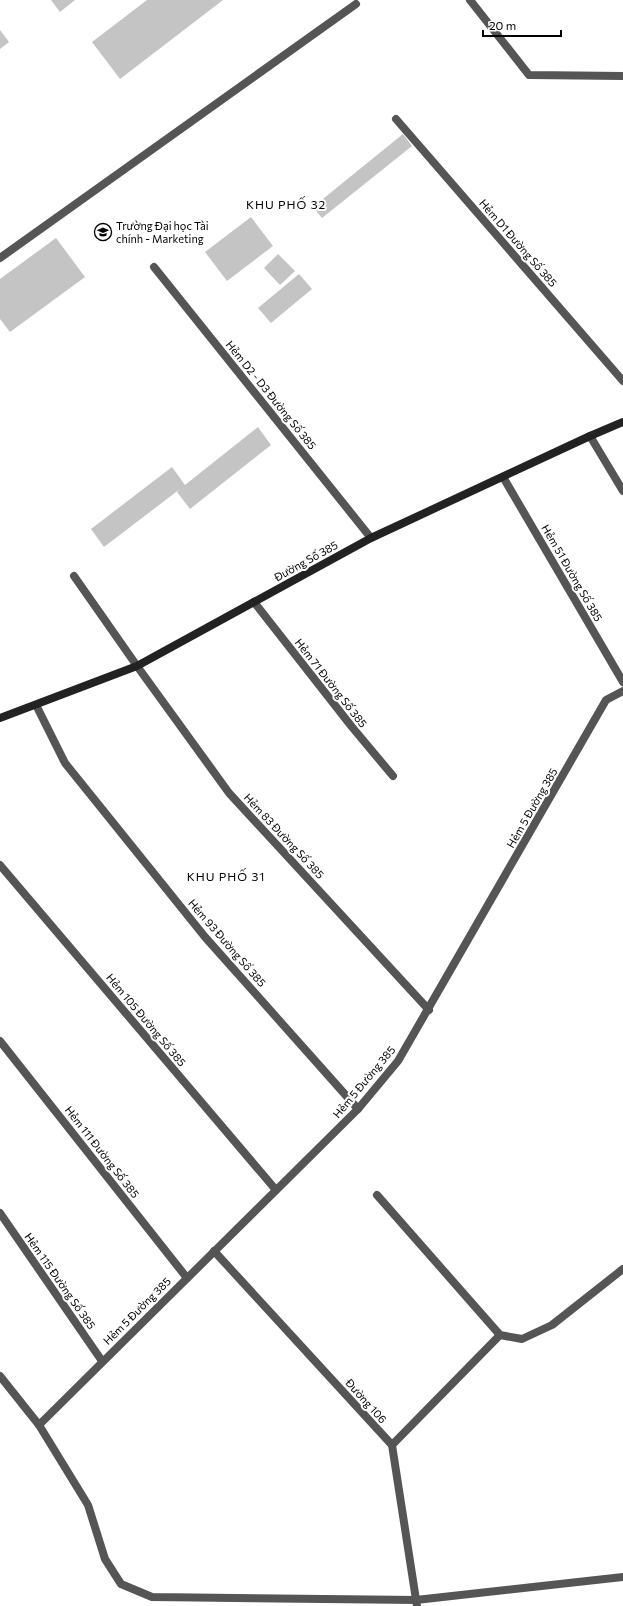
<svg xmlns="http://www.w3.org/2000/svg" width="623" height="1606" font-family="Commissioner,sans-serif">
<style>
.building{fill:#c4c4c4}
.lines{fill:none;stroke-linecap:round;stroke-linejoin:round}
.lane{stroke:#555;stroke-width:8}
.street{stroke:#555;stroke-width:8}
.secondary{stroke:#222;stroke-width:8}
.labels{text-anchor:middle;stroke-width:4;stroke-linejoin:round;paint-order:stroke}
.poi-label{font-size:11px;fill:#000;stroke:#fff;text-anchor:start}
.street-label{font-size:11px;fill:#000;stroke:#fff}
.neighbourhood-label{font-size:12px;letter-spacing:1px;fill:#000;stroke:#fff}
</style>
<rect width="100%" height="100%" fill="#fff"/>
<!-- building -->
<g class="building">
<polygon points="51,0 75,0 60,12"/>
<polygon points="147,0 223,0 120,79 92,42"/>
<polygon points="0,30 9,42 0,49"/>
<polygon points="403,134 412,146 322,218 313,207"/>
<polygon points="251,217 273,246 227,281 205,252"/>
<polygon points="56,238 85,277 10,332 0,319 0,279"/>
<polygon points="278,254 295,271 280,285 264,268"/>
<polygon points="299,274 312,289 271,323 258,308"/>
<polygon points="258,427 271,445 190,509 177,492 180,489 104,547 91,529 172,467 185,485"/>
</g>
<g class="lines">
<!-- lane -->
<g class="lane">
<polyline points="470,0 529,75 623,76"/>
<polyline points="0,258 356,4"/>
<polyline points="154,267 371,538"/>
</g>
<!-- street -->
<g class="street">
<polyline points="396,119 623,381"/>
<polyline points="590,436 623,491"/>
<polyline points="503,477 623,682"/>
<polyline points="74,576 137,666 229,793 429,1010"/>
<polyline points="254,602 352,727 393,776"/>
<polyline points="36,705 65,763 205,937 358,1109"/>
<polyline points="0,865 276,1190"/>
<polyline points="0,1041 187,1278"/>
<polyline points="377,1195 500,1335 522,1339 552,1325 623,1269"/>
<polyline points="0,1213 102,1361"/>
<polyline points="214,1251 392,1445 417,1606"/>
<polyline points="0,1376 39,1425 88,1505 105,1559 121,1584 152,1597 416,1600 623,1577"/>
<polyline points="39,1425 358,1109 398,1061 606,700 623,691"/>
<polyline points="392,1445 500,1335"/>
</g>
<!-- secondary -->
<polyline class="secondary" points="0,718 137,666 371,538 590,436 623,422"/>
</g>
<!-- icons -->
<defs>
<g id="university-ring" transform="scale(0.9)"><circle r="9.5" fill="#fff" stroke="#000" stroke-width="1.5"/><path d="M0-5L7-2L0 1L-7-2ZM-4 1L0 2.5L4 1V4Q0 6-4 4Z" fill="#000"/></g>
</defs>
<g fill-rule="evenodd">
<use href="#university-ring" x="103" y="232"/>
</g>
<g class="labels">
<!-- poi labels -->
<g class="poi-label">
<text x="116" y="230">Trường Đại học Tài<tspan x="116" dy="13">chính - Marketing</tspan></text>
</g>
<!-- street labels -->
<g class="street-label">
<text transform="translate(518 243) rotate(49)" y="4">Hẻm D1 Đường Số 385</text>
<text transform="translate(271 395) rotate(51)" y="4">Hẻm D2 - D3 Đường Số 385</text>
<text transform="translate(306 561) rotate(-29)" y="4">Đường Số 385</text>
<text transform="translate(572 573) rotate(60)" y="4">Hẻm 51 Đường Số 385</text>
<text transform="translate(331 683) rotate(52)" y="4">Hẻm 71 Đường Số 385</text>
<text transform="translate(532 808) rotate(-60)" y="4">Hẻm 5 Đường 385</text>
<text transform="translate(284 836) rotate(47)" y="4">Hẻm 83 Đường Số 385</text>
<text transform="translate(227 943) rotate(49)" y="4">Hẻm 93 Đường Số 385</text>
<text transform="translate(146 1020) rotate(50)" y="4">Hẻm 105 Đường Số 385</text>
<text transform="translate(364 1082) rotate(-50)" y="4">Hẻm 5 Đường 385</text>
<text transform="translate(102 1152) rotate(52)" y="4">Hẻm 111 Đường Số 385</text>
<text transform="translate(60 1281) rotate(55)" y="4">Hẻm 115 Đường Số 385</text>
<text transform="translate(137 1311) rotate(-45)" y="4">Hẻm 5 Đường 385</text>
<text transform="translate(366 1401) rotate(48)" y="4">Đường 106</text>
</g>
<!-- neighbourhood labels -->
<g class="neighbourhood-label">
<text x="286" y="209">KHU PHỐ 32</text>
<text x="226" y="881">KHU PHỐ 31</text>
</g>
</g>
<!-- scale -->
<path d="M483 30v6h78v-6" fill="none" stroke="#000000" stroke-width="2"/>
<text x="489" y="30" font-size="12" fill="#000000" stroke="#ffffff" stroke-width="3" paint-order="stroke">20 m</text>
</svg>
